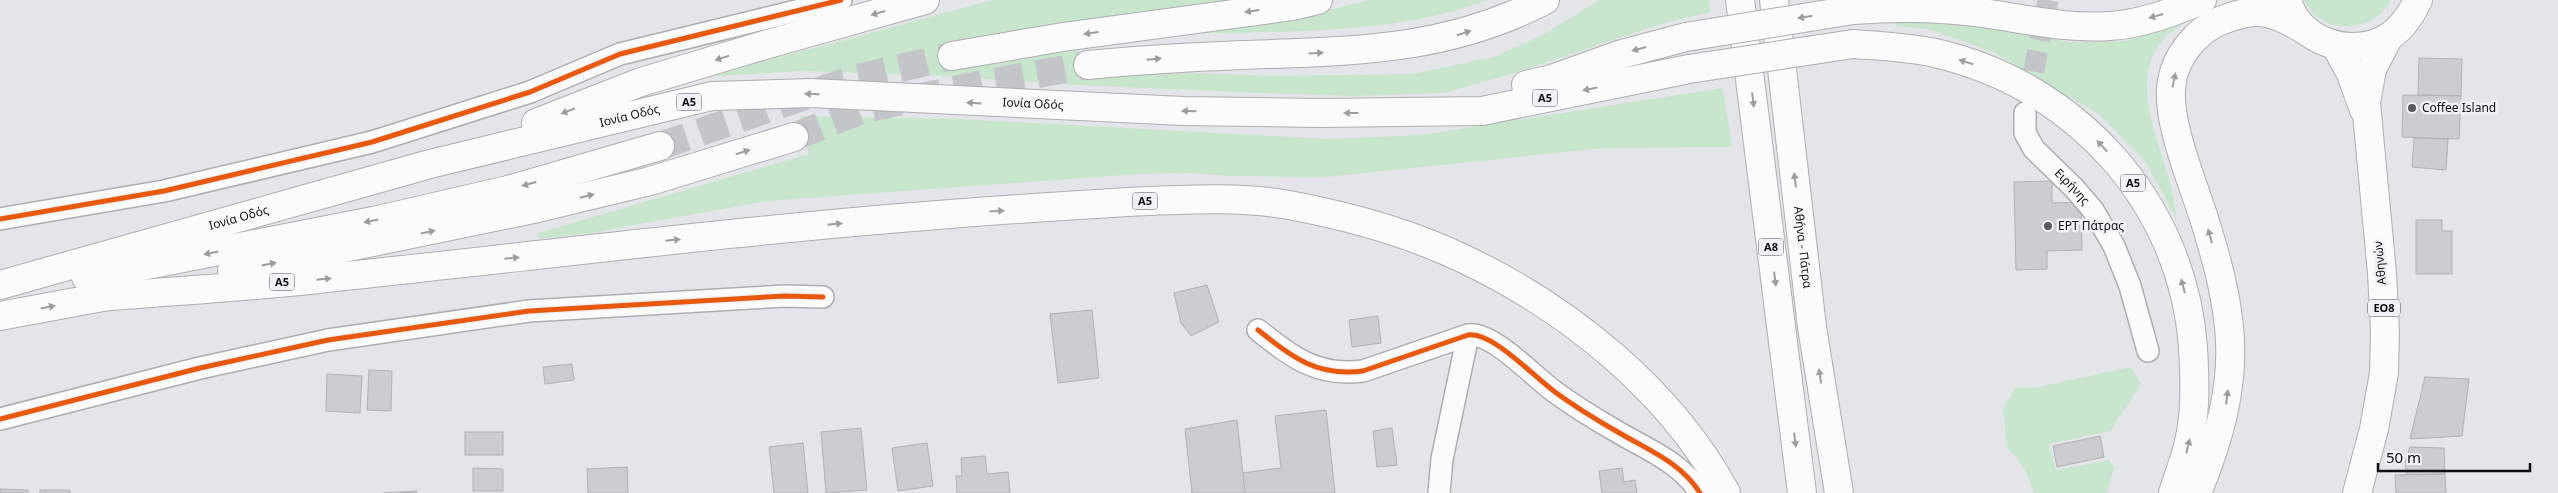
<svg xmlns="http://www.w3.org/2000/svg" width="2558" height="493" font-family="'Noto Sans',sans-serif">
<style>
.green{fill:#c8e6ce}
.building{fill:#cdcdcf;stroke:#b2b1b4}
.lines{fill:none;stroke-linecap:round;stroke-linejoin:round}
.minor-tunnel{stroke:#c4c5c8;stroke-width:21;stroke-dasharray:21 11;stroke-linecap:butt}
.motorway-tunnel{stroke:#c4c5c8;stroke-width:28;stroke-dasharray:28 14;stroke-linecap:butt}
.minor-casing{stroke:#aeaeb1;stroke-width:24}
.primary-casing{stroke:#aeaeb1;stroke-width:30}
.motorway-casing{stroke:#aeaeb1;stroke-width:30}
.minor{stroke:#fbfbfc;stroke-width:21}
.primary{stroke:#fbfbfc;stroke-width:28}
.motorway{stroke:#fbfbfc;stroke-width:28}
.motorway-bridge-casing{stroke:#aeaeb1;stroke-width:30;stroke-linecap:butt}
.motorway-bridge{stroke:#fbfbfc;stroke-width:28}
.cycleway-casing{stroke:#f1f1f7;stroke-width:8}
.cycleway{stroke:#e8590c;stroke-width:5}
.oneway{fill:#9c9d9e}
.poi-dot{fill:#595a5c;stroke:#f1f1f7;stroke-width:2}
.labels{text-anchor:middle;stroke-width:5;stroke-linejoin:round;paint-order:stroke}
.shield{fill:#f1f1f7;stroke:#525355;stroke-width:1}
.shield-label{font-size:11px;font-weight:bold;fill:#0e0f10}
.street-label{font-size:12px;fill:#0e0f10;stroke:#f1f1f7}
.poi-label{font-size:12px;fill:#0e0f10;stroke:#f1f1f7;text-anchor:start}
</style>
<rect width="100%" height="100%" fill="#e4e5e9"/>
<!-- green -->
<g class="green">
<polygon points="992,0 1263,0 1079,45 1082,73 1198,73 1272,76 1412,74 1494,57 1545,34 1599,0 1709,0 1710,12 1661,24 1514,73 1444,93 1354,96 1260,93 1076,85 940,76 802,71 682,78 815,48"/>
<path d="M1370 0H1488C1394 35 1287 31 1187 34L1307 15Z"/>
<path d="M2304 0H2391C2374 34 2320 36 2304 0Z"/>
<path d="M1897 20 1954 22 2070 42 2125 41 2183 23C2176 29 2167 34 2162 41 2129 83 2159 139 2170 182 2173 195 2175 208 2177 220L2147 164 2100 115 1993 52 1927 29 1896 26Z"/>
<polygon points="1723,88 1732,147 1604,148 1326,177 1228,176 1189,173 1139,174 767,201 590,233 539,239 538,233 809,154 800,116 958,119 1330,139 1421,135"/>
<polygon points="2131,367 2141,384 2110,431 2049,444 2056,470 2109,460 2114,468 2107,493 2034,493 2025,469 2007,447 2003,408 2016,388 2034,388"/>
</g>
<!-- building -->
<g class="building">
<polygon points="2419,58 2462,59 2461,96 2418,95"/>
<polygon points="2403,95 2461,96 2459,139 2402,137"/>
<polygon points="2414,138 2448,139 2446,170 2412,167"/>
<polygon points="2052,181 2052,203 2081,202 2082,250 2047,251 2047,269 2016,270 2014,182"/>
<polygon points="2416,220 2442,220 2442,231 2452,231 2452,274 2416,274"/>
<polygon points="1207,285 1219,322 1191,336 1181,323 1174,293"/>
<polygon points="1092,310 1099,378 1058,383 1050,314"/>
<polygon points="1378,316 1381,343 1352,347 1349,320"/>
<polygon points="572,364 574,380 545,384 543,367"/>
<polygon points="369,370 392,371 391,411 367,410"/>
<polygon points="327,374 362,376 360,413 326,411"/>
<polygon points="2425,377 2469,379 2462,436 2410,439"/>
<polygon points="1326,410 1335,493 1245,493 1242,473 1281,468 1275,416"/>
<polygon points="1237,420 1245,493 1192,493 1185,429"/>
<polygon points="861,428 867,490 826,493 821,432"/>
<polygon points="1392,428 1397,465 1377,467 1373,431"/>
<rect x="465" y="432" width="38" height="23"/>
<polygon points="2100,436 2104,457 2057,467 2053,446"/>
<polygon points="803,443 808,493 774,493 769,447"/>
<polygon points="927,443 933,486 898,491 892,448"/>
<polygon points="2410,447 2444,448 2445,474 2407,475 2405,463"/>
<polygon points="985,456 987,474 1008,472 1010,493 957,493 956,476 962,476 961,458"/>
<polygon points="627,467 628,493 588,493 587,469"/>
<polygon points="473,468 503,469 503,491 473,491"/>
<polygon points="1622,468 1624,482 1635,480 1637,493 1602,493 1599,471"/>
<polygon points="2445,474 2446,493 2396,493 2395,475"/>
<polygon points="0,489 28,490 28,493 0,493"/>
<rect x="40" y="490" width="30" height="3"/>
<polygon points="417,491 417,493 383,493"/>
</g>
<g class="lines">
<!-- minor-tunnel -->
<polyline class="minor-tunnel" points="2027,103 2048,0"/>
<!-- motorway-tunnel -->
<g class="motorway-tunnel">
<polyline points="794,137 864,109 983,84 1088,65"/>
<polyline points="660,146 857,78 952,56"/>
</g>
<!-- minor casing -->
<g class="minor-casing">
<g id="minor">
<path id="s1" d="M2025 113V133L2034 149 2074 188 2093 210 2114 246 2130 286 2148 351"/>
<polyline points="0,219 164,191 372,142 530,92 620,54 841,0"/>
<path d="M1258 330C1292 357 1317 377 1363 371L1468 335C1492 331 1534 377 1555 392 1574 406 1595 419 1616 431 1646 449 1681 462 1700 493"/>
<polyline points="0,419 200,368 328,340 529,311 785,296 823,297"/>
<polyline points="1439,493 1442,459 1468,335"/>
</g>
</g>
<!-- primary casing -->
<g class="primary-casing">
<g id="primary">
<path d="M2287 0C2298 42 2351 59 2387 38 2402 29 2411 15 2418 0"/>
<polyline points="2336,46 2351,74 2364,110"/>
<polyline points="2357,493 2374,429 2384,373 2385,332 2382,273 2366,103 2372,69 2388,38"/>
</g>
</g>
<!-- motorway casing -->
<g class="motorway-casing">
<g id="motorway">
<polyline points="1740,0 1802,493"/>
<path id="s2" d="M1774 0 1812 327 1839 493"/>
<path d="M1853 10C1896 7 1939 7 1982 13 2026 19 2066 29 2110 26 2142 24 2173 12 2202 0"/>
<path d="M1853 44C1881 46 1908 47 1935 53 2076 85 2183 203 2193 348 2195 380 2196 415 2188 446 2184 462 2178 477 2173 493"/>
<polyline points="952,56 1063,37 1293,6 1318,0"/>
<path d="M1088 65C1139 60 1191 57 1243 55 1351 51 1445 52 1545 0"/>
<polyline points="1526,85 1552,79 1622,54 1686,37"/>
<polyline points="536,123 641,82 768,44 925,0"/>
<polyline points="232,271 538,208 650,181 794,137"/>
<polyline points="86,277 378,220 508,190 660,146"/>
<path id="s3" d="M0 285 430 164 712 96 811 93 1183 111 1320 113 1482 111 1689 69"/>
<path d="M101 297C173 291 246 287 318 279 529 257 739 230 950 214 1017 209 1084 204 1150 201 1196 199 1245 197 1289 205 1348 216 1410 233 1464 259 1569 309 1670 390 1726 493"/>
<polyline points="0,316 119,294"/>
<path d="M2197 493C2219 440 2235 385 2229 327 2226 296 2218 264 2209 235 2198 193 2164 122 2172 81 2176 56 2196 31 2220 21 2258 5 2274 11 2308 32"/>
</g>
</g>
<!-- minor -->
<use href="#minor" class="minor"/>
<!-- primary -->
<use href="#primary" class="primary"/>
<!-- motorway -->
<use href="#motorway" class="motorway"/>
<!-- motorway-bridge casing -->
<g class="motorway-bridge-casing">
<g id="motorway-bridge">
<polyline points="1686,37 1853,10"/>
<polyline points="1689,69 1853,44"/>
</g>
</g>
<!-- motorway-bridge -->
<use href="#motorway-bridge" class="motorway-bridge"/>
<!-- cycleway casing -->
<g class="cycleway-casing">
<g id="cycleway">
<polyline points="0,219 164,191 372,142 530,92 620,54 841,0"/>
<path d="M1258 330C1292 357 1317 377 1363 371L1468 335C1492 331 1534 377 1555 392 1574 406 1595 419 1616 431 1646 449 1681 462 1700 493"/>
<polyline points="0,419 200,368 328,340 529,311 785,296 823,297"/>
</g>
</g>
<!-- cycleway -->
<use href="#cycleway" class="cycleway"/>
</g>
<!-- one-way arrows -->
<defs><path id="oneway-solid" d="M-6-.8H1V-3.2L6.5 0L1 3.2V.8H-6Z" transform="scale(1.25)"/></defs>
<g class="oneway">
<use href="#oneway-solid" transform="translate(1252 11) rotate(172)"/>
<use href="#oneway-solid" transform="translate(878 13) rotate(164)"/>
<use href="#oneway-solid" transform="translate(2156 16) rotate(164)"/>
<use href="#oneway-solid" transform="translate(1805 17) rotate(171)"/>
<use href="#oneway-solid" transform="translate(1091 33) rotate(172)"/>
<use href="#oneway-solid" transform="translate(1464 33) rotate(-17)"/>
<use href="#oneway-solid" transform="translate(1639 49) rotate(165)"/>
<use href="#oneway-solid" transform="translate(1316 53) rotate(-3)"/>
<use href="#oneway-solid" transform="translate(722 58) rotate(163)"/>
<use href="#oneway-solid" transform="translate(1154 59) rotate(-5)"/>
<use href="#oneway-solid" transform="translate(1966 62) rotate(-162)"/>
<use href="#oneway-solid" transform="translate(2174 80) rotate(-78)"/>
<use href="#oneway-solid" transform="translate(1590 89) rotate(169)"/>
<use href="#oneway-solid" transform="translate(812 94) rotate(-179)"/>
<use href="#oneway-solid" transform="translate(1753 100) rotate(83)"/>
<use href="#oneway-solid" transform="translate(974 103) rotate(-177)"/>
<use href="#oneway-solid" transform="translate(568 111) rotate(159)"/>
<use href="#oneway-solid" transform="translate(1189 111) rotate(-179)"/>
<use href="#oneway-solid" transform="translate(1351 113) rotate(180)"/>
<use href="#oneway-solid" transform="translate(2102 146) rotate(-133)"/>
<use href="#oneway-solid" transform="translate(743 152) rotate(-17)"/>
<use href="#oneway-solid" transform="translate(1795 180) rotate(-97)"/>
<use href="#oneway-solid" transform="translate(529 184) rotate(165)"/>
<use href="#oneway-solid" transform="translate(587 196) rotate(-14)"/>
<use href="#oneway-solid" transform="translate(997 211) rotate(-4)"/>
<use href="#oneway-solid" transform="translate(371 221) rotate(169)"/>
<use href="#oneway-solid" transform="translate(835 224) rotate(-6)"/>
<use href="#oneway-solid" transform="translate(428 232) rotate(-12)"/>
<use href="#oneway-solid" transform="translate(2210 236) rotate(-105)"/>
<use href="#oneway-solid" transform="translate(673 240) rotate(-6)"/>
<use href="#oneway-solid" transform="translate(211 253) rotate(169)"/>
<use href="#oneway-solid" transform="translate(512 258) rotate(-6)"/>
<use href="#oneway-solid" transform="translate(269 264) rotate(-11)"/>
<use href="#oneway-solid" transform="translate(324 279) rotate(-6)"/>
<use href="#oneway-solid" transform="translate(1775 279) rotate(83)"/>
<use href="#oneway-solid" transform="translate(2183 286) rotate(-105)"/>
<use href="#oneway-solid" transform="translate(48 307) rotate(-11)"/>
<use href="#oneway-solid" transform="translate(1820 376) rotate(-99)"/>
<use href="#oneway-solid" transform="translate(2227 397) rotate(-83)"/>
<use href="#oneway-solid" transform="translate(1795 440) rotate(83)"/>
<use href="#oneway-solid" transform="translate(2188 446) rotate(-77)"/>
</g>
<!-- markers -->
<g class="poi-dot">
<circle cx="2412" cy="108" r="5"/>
<circle cx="2048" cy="226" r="5"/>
</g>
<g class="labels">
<!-- shield labels -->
<g class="shield">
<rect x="1532.5" y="89.5" width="25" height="17" rx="4"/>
<rect x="676.5" y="93.5" width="25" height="17" rx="4"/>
<rect x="2120.5" y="174.5" width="25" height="17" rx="4"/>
<rect x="1132.5" y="192.5" width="25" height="17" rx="4"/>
<rect x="1758.5" y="238.5" width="25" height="17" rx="4"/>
<rect x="269.5" y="273.5" width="25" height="17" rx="4"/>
<rect x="2368" y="299.5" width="32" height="17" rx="4"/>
</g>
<g class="shield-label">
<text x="1545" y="102">Α5</text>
<text x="689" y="106">Α5</text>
<text x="2133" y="187">Α5</text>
<text x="1145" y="205">Α5</text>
<text x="1771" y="251">Α8</text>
<text x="282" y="286">Α5</text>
<text x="2384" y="312">ΕΟ8</text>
</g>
<!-- street labels -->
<g class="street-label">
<text dy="4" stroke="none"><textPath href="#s3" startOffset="1058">Ιονία Οδός</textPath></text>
<text dy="4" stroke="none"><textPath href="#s3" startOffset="652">Ιονία Οδός</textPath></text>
<text dy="4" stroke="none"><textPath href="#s1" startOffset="92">Ειρήνης</textPath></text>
<text dy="4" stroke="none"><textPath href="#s3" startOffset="248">Ιονία Οδός</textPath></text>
<text dy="4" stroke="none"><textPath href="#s2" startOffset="249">Αθήνα - Πάτρα</textPath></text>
<text transform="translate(2380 263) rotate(-95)" y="4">Αθηνών</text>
</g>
<!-- poi labels -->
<g class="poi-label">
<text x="2422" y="112">Coffee Island</text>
<text x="2058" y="230">ΕΡΤ Πάτρας</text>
</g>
</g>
<!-- scale -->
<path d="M2378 463v8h152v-8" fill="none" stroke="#0e0f10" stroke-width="2.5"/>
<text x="2386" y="463" font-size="15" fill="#0e0f10" stroke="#f1f1f7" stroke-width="4" paint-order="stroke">50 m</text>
</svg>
